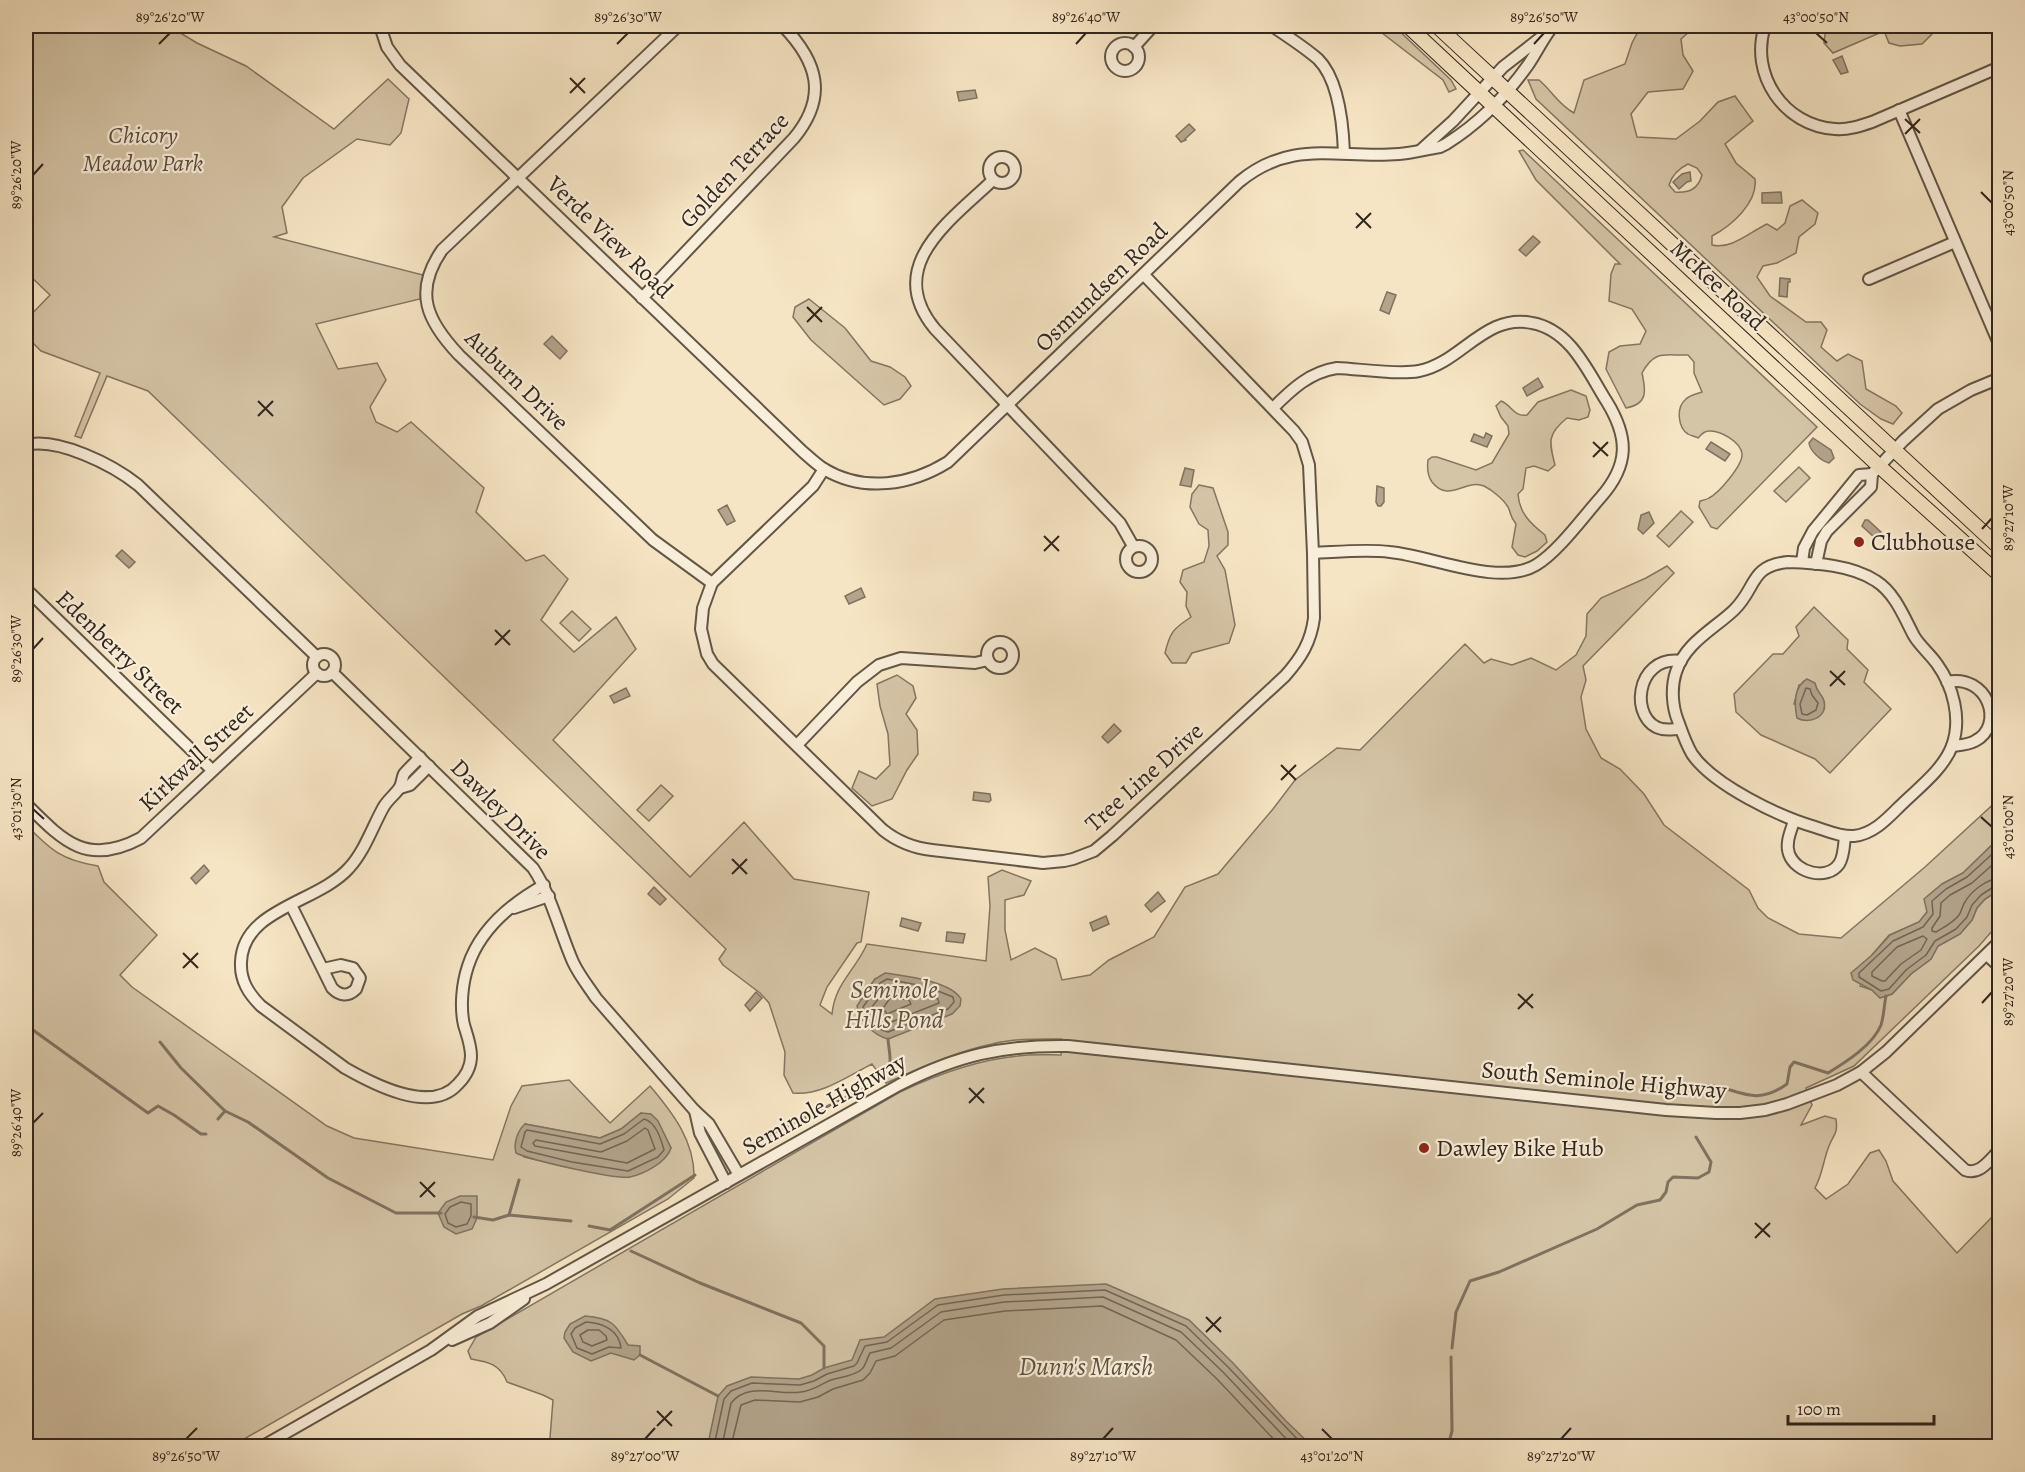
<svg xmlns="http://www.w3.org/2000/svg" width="2025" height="1472" font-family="Alegreya,serif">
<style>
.green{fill:#d5c5a7;stroke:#837662;stroke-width:1.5;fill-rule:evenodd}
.water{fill:#b3a48b;stroke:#7f725f;stroke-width:1.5}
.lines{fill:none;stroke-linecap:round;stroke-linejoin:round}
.shore{stroke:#726554;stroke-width:1.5}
.stream{stroke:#7f725f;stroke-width:3}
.minor-casing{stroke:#625646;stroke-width:14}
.major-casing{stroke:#31261c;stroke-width:16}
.minor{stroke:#f9eed9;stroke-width:10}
.major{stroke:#f6e5c4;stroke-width:14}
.ticks{fill:none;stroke:#31261c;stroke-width:2}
.poi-dot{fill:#8f2418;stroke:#f9eed9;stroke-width:2}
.labels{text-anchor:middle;stroke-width:4.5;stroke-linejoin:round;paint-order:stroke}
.park-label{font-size:24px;font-style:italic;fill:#5a4e3f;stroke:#f9eed9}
.street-label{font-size:24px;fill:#31261c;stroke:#f9eed9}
.poi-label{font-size:24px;fill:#31261c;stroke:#f9eed9;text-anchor:start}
.water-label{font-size:26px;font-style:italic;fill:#5e5243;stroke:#f9eed9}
.neatline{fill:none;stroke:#31261c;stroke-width:2}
.ticks-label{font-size:15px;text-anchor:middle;fill:#31261c}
</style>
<rect width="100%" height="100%" fill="#f6e5c4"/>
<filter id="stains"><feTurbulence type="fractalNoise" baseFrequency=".00333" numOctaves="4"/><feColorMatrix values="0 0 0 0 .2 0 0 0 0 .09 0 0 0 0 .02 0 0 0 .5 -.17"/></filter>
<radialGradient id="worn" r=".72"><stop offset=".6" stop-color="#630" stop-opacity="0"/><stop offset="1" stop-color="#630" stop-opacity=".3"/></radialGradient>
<!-- green -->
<g class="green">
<path d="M26 26H169L197 43 246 66 334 129 388 79 409 99 401 133 390 145 357 139 303 178 282 207 287 233 274 237 423 275 420 299 316 324 338 369 377 363 386 380 370 407 376 422 397 432 411 422 484 488 476 512 526 561 544 555 568 579 541 620 574 652 616 617 636 649 553 740 690 877 744 822 794 879 869 892 861 942 857 943 827 987 820 1005 832 1014C835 983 855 971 867 944L986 961 990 906 988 877 1002 870 1031 881 1024 895 1005 900V930L1011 960 1035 948 1056 959 1062 980 1090 975 1109 960 1154 937 1185 887 1218 874 1273 809 1295 780 1337 748 1360 750 1465 644 1484 663 1491 659 1512 665 1531 658 1556 670 1576 655 1586 636 1587 614 1601 598 1646 578 1667 566 1674 573 1583 666 1586 680 1581 697 1586 729 1601 758 1620 769 1644 794 1664 825 1749 890 1758 908 1768 918 1799 934 1841 938 1925 867 1999 799V838L1963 873 1942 884 1927 912 1919 922 1889 935 1872 955 1860 986 1872 990 1880 998 1892 994 1911 974 1931 959 1938 946 1960 934 1972 920 1977 908 1985 899 1999 890V923L1979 946 1854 1066 1806 1088 1812 1105 1801 1125 1825 1116 1836 1119C1838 1135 1834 1133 1829 1146 1823 1161 1823 1173 1815 1188L1826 1199 1848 1184 1870 1153 1879 1150 1886 1161 1893 1181 1957 1253 1992 1217 1999 1224V1446H546L550 1438 553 1400 543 1395 507 1382C500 1364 488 1362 471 1359L468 1351 476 1337 900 1092C938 1074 976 1060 1018 1056 1032 1054 1046 1055 1061 1055L1062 1039C1039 1039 1015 1038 992 1044 955 1052 921 1068 886 1083L872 1064C848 1076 821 1096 793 1093L784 1075 785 1052 769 1003 760 993 723 965 719 959 726 949 148 391 107 376 81 438 75 436 100 373 41 351 26 336V320L50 295 26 272V208L28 200 26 171ZM875 979 918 1026 888 1039 860 999Z"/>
<polygon points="1373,26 1394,26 1451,80 1456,89 1449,92 1443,80"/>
<path d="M1641 26H1696L1681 39 1683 55 1693 71 1683 89 1648 92 1631 114 1637 137 1676 139 1700 121 1718 102 1735 96 1753 121 1725 144 1736 163 1755 179C1758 203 1731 226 1712 236V245C1731 250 1750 232 1767 224L1777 230 1785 223 1790 206 1802 200 1818 213 1815 224 1799 237 1796 253 1777 263 1763 266 1757 277 1770 296 1806 322H1821L1827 330 1821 347 1837 361 1848 354 1862 361 1866 389 1896 406 1902 413 1893 424 1881 419 1860 404 1536 99 1528 80H1539C1553 92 1558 104 1574 113L1584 80 1625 64 1632 43ZM1688 164 1697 168 1702 175C1698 190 1688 193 1675 192L1669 185C1672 175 1678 169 1688 164Z"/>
<polygon points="1826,26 1940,26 1922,44 1900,46 1889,43 1884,31 1833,53 1824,43"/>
<path d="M1523 150 1817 427 1717 529 1711 527 1699 507 1700 501C1703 500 1706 500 1709 498 1719 493 1743 465 1742 454 1741 442 1720 430 1709 431 1704 431 1702 434 1698 438 1695 436 1691 436 1688 434 1678 428 1676 408 1685 400 1689 395 1696 394 1702 392L1694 373V362L1688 355C1665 356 1655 349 1642 373 1646 391 1648 404 1626 408L1606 369 1609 352 1620 346 1640 344 1646 331 1632 309 1609 301 1611 274 1615 264H1620L1536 180 1519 151Z"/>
<polygon points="809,299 845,328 871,361 890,367 905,377 911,386 900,399 884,405 811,340 793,317 795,307"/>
<path d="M1571 390 1586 396 1590 410 1588 417 1579 420 1567 418C1547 434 1549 442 1555 465L1548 471 1534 466 1526 468 1523 489 1518 494C1519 513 1531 524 1545 535L1547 542 1537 551 1525 557 1518 555 1512 547 1516 524C1509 515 1512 515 1508 507 1503 499 1492 490 1484 486 1466 478 1449 504 1432 482 1427 475 1427 468 1428 460L1432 457H1437L1476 470 1492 463 1509 434 1508 426 1501 417 1496 406 1501 401C1512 405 1513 417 1527 415L1538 402Z"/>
<polygon points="1799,467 1810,478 1786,502 1774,491"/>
<path d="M1199 485 1213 488 1228 532V545L1217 556 1225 570 1235 625 1229 643 1192 653 1186 663H1172L1165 653C1170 632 1173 629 1191 617L1186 606 1187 592 1180 582 1183 570 1204 562 1209 546 1208 530 1199 524 1190 507 1192 494Z"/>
<polygon points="1681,511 1693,522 1669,547 1657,536"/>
<path d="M1814 607 1848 640 1847 649 1868 670 1864 682 1891 709 1830 773 1815 759 1761 735 1736 712 1734 694 1773 654H1783L1799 636 1796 627ZM1799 685H1815L1817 692 1824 702 1822 713 1794 704Z"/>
<polygon points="572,611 591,629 579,641 560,623"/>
<polygon points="897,675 913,686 916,698 906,714 917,730 918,754 907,770 892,799 872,806 852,788 859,771 876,779 890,765 888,734 880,706 877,684"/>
<polygon points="661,785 673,796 649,821 637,810"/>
<path d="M26 825C51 850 61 860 98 866L104 882 157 935 120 975 132 987 327 1126 354 1138 493 1160 511 1106 522 1086 569 1080 610 1123 650 1086C673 1113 695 1142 694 1178L668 1199 481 1306 462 1314 232 1446H26ZM641 1113 665 1136 671 1148 629 1177 571 1168 524 1157 525 1124 600 1138 621 1129Z"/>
</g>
<!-- water -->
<g class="water">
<polygon points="1842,56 1848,72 1841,74 1833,60"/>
<polygon points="975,90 977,98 959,101 957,92"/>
<polygon points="1189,124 1195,130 1185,139 1186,140 1181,142 1176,136"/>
<polygon points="1690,172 1691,181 1687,182 1679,189 1673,182 1682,174"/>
<polygon points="1781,192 1782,203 1762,203 1762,193"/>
<polygon points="1533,236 1540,242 1526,256 1519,250"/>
<polygon points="1780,278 1790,279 1790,282 1788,282 1787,297 1779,296"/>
<polygon points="1387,292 1396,295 1389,314 1380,310"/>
<polygon points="552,336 567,351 560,359 544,344"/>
<polygon points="1538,378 1543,387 1527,396 1523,388"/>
<polygon points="1486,433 1492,436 1487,447 1471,441 1474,434 1484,438"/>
<path d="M1813 438 1831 450 1834 458 1829 463C1821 461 1810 451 1809 443Z"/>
<polygon points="1711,442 1730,454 1725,461 1706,449"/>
<polygon points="1185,468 1194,470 1191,487 1180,485"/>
<polygon points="1377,486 1384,488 1384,502 1381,506 1378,506 1376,502"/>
<polygon points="727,505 735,521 727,525 718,510"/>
<polygon points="1649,512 1654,523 1643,534 1638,529 1641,515"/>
<polygon points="1865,520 1868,520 1881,532 1875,538 1862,526"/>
<polygon points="122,550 135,562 129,568 116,556"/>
<polygon points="861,588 865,597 849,604 845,596"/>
<path d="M1807 679 1815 683C1817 694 1822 693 1824 701 1828 717 1809 725 1797 718 1794 704 1794 686 1807 679Z"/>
<polygon points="626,688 630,696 614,703 610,696"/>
<polygon points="1114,724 1121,731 1108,743 1102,737"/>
<polygon points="974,792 990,794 991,800 989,802 973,800"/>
<polygon points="1999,838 1999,890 1985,899 1977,908 1972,920 1960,934 1938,946 1931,959 1911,974 1892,994 1880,998 1872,990 1853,980 1851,973 1872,955 1890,935 1919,922 1927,912 1924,899 1942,884 1963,873"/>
<polygon points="204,865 209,871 196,884 191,878"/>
<polygon points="654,887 666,899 660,905 648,894"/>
<polygon points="1158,892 1165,901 1151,912 1145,905"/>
<polygon points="1106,916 1109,924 1093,931 1090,923"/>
<polygon points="902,918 921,923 918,931 900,926"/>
<polygon points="947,932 965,934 963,943 946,941"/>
<path d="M885 973C905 976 951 981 961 999L960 1006 952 1014 888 1039C872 1034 861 1022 857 1006L875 979Z"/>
<polygon points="756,992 762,998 750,1011 745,1005"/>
<path d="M641 1113 651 1114 658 1121 671 1148C667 1162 644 1174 630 1177 617 1180 530 1160 516 1153 513 1143 518 1130 525 1124L600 1138 621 1129Z"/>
<polygon points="460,1196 477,1196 477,1218 472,1229 456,1234 444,1227 438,1213 446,1202"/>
<polygon points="1106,1284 1189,1320 1233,1363 1286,1421 1312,1446 711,1446 708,1444 718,1396 727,1386 751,1377 799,1379 812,1375 824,1368 852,1360 860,1340 884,1337 935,1299 1003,1289"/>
<path d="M585 1316C611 1318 615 1323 628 1345L640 1346V1355L634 1360 611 1353 591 1361 573 1352 564 1338 565 1332 570 1324Z"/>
</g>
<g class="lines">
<!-- shore -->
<g class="shore">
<polygon points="1806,688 1810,689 1812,695 1818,703 1816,710 1807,715 1802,714 1800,704"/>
<polyline points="2000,847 1967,877 1946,889 1932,901 1933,914 1923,927 1893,941 1859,973 1859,977 1881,991 1889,989 1906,970 1926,955 1935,941 1956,929 1967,917 1972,905 1981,895 1995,886 2000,886"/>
<path d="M2000 858 1972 883 1950 895 1941 903 1940 916 1932 928V931L1936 932C1944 927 1953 923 1959 915 1962 911 1962 906 1965 902 1971 891 1987 879 2000 878"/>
<polygon points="1923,936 1927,939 1921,950 1901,964 1885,981 1882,981 1872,976 1872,972 1897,947"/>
<path d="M887 979 928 987 953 997 954 1002 948 1009 888 1032C877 1030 866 1019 863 1007L880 983Z"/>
<polygon points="888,987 925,994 938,999 939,1003 886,1024 875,1015 871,1008"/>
<polygon points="891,997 909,1000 911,1004 887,1014 883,1008"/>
<path d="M644 1119C656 1122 661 1139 664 1150L658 1157 628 1171 572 1162 527 1151 521 1147 525 1132 527 1130 600 1144 624 1134Z"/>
<polygon points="645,1128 648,1130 655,1149 627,1163 535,1146 533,1143 536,1140 601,1152 627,1141"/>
<polygon points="461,1202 471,1204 471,1216 467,1224 456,1227 448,1223 445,1214 450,1207"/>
<path d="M586 1322C603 1323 619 1330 621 1348L609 1347 592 1354 577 1348 571 1334 575 1328Z"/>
<polygon points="588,1330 599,1330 606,1336 607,1340 592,1346 583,1342 580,1335"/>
<polyline points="714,1446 724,1399 731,1391 752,1383 800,1385 814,1381 827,1374 854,1366 857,1363 865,1346 887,1342 938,1305 1004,1295 1105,1290 1186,1326 1228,1367 1304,1446"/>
<path d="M722 1446 731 1403C749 1381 778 1396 801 1392 813 1391 821 1384 831 1380 841 1377 855 1376 862 1369 866 1365 867 1358 870 1353L891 1348 941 1312 1004 1302 1103 1297 1181 1332 1223 1372 1293 1446"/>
<polyline points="731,1446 741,1405 755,1400 800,1402 818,1397 833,1389 863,1380 870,1373 876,1361 895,1356 944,1320 1005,1311 1102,1306 1176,1340 1217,1379 1280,1446"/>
</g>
<!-- stream -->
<g class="stream">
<polyline points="26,1025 148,1113 158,1106 174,1115 201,1134 206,1134"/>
<polyline points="160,1042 181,1068 225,1111"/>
<path d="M884 1077C894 1066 889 1053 888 1039"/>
<path d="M1694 1096 1693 1089 1695 1086C1733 1080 1748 1112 1787 1084L1790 1067 1794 1062 1828 1073C1846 1062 1873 1045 1881 1025 1884 1016 1884 1005 1886 996"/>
<polyline points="218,1119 225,1111 248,1122 328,1178 396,1213 441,1213"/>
<polyline points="747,1147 870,1085"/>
<polyline points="509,1215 519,1180"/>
<polyline points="474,1217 493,1220 509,1215 571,1221"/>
<polyline points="589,1226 610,1230 695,1175"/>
<polyline points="631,1251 700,1283 801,1323 824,1346 824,1368"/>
<polyline points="1452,1348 1456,1312 1470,1281 1499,1272 1597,1229 1637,1205 1660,1200 1666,1192 1668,1182 1673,1177 1698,1178 1709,1172 1711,1162 1696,1137"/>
<polyline points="640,1355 718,1396"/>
<polyline points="1448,1446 1452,1431 1451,1357"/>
</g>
<!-- minor casing -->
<g class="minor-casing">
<g id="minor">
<path d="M380 26 387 47 400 65 802 451C809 457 816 464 824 469 864 493 911 485 948 462L1239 182C1292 138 1338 159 1399 154 1413 153 1426 149 1440 147L1446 144C1478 124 1506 96 1528 65 1537 52 1543 38 1553 26"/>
<path d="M678 26 442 250C413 292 427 321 459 355L653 540 712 583"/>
<path d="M1272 26C1287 36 1304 47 1318 59 1339 80 1343 125 1344 153"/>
<path d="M1765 26C1749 74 1784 126 1835 129 1848 130 1860 126 1872 122L2000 67"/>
<circle cx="1125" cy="57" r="14"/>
<polyline points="1134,47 1153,26"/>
<polyline points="1899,110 2000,346"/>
<polyline points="1422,149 1453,121 1503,67 1544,35"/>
<circle cx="1002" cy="170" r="13"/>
<path d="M993 180C950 221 883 266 935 329L1120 523 1133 546"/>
<polyline points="1869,279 1955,242"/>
<path d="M642 298 794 138C828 97 818 62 783 26"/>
<path d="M1273 408C1292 389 1310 372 1337 368 1360 369 1398 375 1419 371 1461 363 1485 313 1532 323 1571 330 1588 372 1607 402 1629 438 1629 465 1601 497 1583 517 1558 552 1536 565 1499 587 1432 556 1390 552 1365 549 1338 552 1313 553"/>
<path d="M26 445C58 437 113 465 138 485L317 657"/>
<path d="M824 469 813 486 712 583 703 608 701 629 707 654 713 664 883 830C898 842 914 848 932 850L1043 863 1064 861 1073 859 1094 851 1112 836 1285 676C1301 658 1311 642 1314 618L1313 553 1309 465 1302 442 1294 431 1144 275"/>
<circle cx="1139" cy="559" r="13"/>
<path d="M1788 562C1816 563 1852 565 1876 581 1895 593 1904 617 1914 636 1920 646 1930 654 1937 664 1953 686 1962 719 1952 746 1943 770 1917 789 1899 807 1887 819 1873 834 1854 836 1841 837 1828 831 1815 827 1780 817 1713 785 1692 754 1686 744 1682 732 1678 721 1672 706 1671 687 1676 672 1685 643 1714 629 1734 610 1757 588 1749 566 1788 562Z"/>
<polyline points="1802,562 1804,548 1813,531 1859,475 1872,474"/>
<polyline points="1816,564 1821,541 1827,531 1871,487 1872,474 1903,441 1938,409 1971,390 2000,378"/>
<polyline points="26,589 212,770"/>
<circle cx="1000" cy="655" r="13"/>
<circle cx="324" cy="665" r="11"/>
<path d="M332 672 533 868C552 897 559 930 573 962 579 975 588 986 596 998L695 1111 709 1124 739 1175"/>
<path d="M1947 682C1987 673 2006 725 1975 741 1968 745 1960 745 1952 746"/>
<path d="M1680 729C1674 729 1668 730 1662 729 1629 722 1634 655 1681 661"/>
<polyline points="797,745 857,682 879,665 901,658 975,663 988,660"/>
<path d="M420 757C415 763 409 768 404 774 402 778 402 783 400 787 395 795 387 800 383 808 372 828 364 852 349 868 318 903 243 908 241 962 240 981 249 994 261 1006L345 1068C373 1084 431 1115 458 1084 466 1076 471 1068 471 1056 471 1045 467 1035 464 1025 460 1007 462 984 468 966 480 929 512 903 544 885"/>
<polyline points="400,788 410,785 429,766"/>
<path d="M26 804C63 841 87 867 141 838L317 673"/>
<path d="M1794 821C1791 831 1785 843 1789 854 1796 873 1827 881 1839 864 1844 857 1844 844 1845 836"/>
<path d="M291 905 332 988C340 996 348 997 356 989L360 978 353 968 341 965 323 969"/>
<polyline points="514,908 549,896"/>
<polyline points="1987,955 2000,967"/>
<path d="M1861 1072 1965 1170C1980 1176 1990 1159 2000 1150"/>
<polyline points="695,1111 700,1133 726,1183"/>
<polyline points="452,1340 490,1323 524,1299"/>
<path d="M263 1446 431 1350 478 1316 546 1284 899 1085C958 1055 1003 1045 1068 1046L1666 1110 1716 1113H1740L1765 1110 1787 1104 1837 1085 1861 1072 1886 1052 2000 941"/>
</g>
</g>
<!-- major casing -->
<g class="major-casing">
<g id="major">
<polyline points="1408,26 1879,466 2000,575"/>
<polyline points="1437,26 2000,548"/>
</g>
</g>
<!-- minor -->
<use href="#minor" class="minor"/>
<!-- major -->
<use href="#major" class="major"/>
</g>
<!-- ticks -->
<path class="ticks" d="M1816 33 1827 43M159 44 170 33M617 44 628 33M1076 44 1086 33M1534 44 1544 33M570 78 585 93M570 93 585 78M1905 119 1920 133M1905 134 1920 119M33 175 43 164M1981 192 1992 203M1356 213 1371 228M1356 228 1371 213M807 307 822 322M807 322 822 307M258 401 273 416M258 416 273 401M1593 442 1608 456M1593 457 1608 442M1982 529 1992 518M1044 536 1059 551M1044 551 1059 536M495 630 510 645M495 645 510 630M33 649 43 638M1830 671 1845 685M1830 686 1845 671M1281 765 1296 780M1281 780 1296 765M33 809 44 819M1981 817 1992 827M732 859 747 874M732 874 747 859M183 953 198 968M183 968 198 953M1518 994 1533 1008M1982 1003 1992 992M1518 1009 1533 994M969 1088 984 1103M969 1103 984 1088M33 1123 43 1113M420 1182 435 1197M420 1197 435 1182M1755 1223 1770 1237M1755 1238 1770 1223M1206 1317 1221 1332M1206 1332 1221 1317M657 1411 672 1426M657 1426 672 1411M1322 1429 1332 1439M186 1439 197 1428M645 1439 655 1428M1103 1439 1113 1428M1561 1439 1571 1428"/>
<!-- markers -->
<g class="poi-dot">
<circle cx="1859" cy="542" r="6"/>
<circle cx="1424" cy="1148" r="6"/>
</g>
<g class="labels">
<!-- park labels -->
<g class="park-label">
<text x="143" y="143">Chicory<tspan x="143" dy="28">Meadow Park</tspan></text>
</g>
<!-- street labels -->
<g class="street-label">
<text transform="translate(734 170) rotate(-47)" y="8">Golden Terrace</text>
<text transform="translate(610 237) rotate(44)" y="8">Verde View Road</text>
<text transform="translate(1718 285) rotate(43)" y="8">McKee Road</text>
<text transform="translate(1101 287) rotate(-44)" y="8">Osmundsen Road</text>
<text transform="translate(517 380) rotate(44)" y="8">Auburn Drive</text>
<text transform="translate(120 652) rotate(44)" y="8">Edenberry Street</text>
<text transform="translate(196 757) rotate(-43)" y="8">Kirkwall Street</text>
<text transform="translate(1144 777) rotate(-42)" y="8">Tree Line Drive</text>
<text transform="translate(501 809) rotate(45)" y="8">Dawley Drive</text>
<text transform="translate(1604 1080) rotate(5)" y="8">South Seminole Highway</text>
<text transform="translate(824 1104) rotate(-29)" y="8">Seminole Highway</text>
</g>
<!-- poi labels -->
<g class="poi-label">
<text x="1871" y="550">Clubhouse</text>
<text x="1436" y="1156">Dawley Bike Hub</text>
</g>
<!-- water labels -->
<g class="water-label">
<text x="894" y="998">Seminole<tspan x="894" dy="30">Hills Pond</tspan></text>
<text x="1086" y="1375">Dunn's Marsh</text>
</g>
</g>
<!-- margin -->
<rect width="2025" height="1472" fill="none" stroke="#f6e5c4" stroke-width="66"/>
<!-- scale -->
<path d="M1788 1415v9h146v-9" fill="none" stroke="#31261c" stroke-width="3"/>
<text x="1797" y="1415" font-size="18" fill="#31261c" stroke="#f9eed9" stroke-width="4.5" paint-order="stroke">100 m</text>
<rect x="33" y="33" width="1959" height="1406" class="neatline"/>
<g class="ticks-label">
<text x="170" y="22">89°26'20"W</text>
<text x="628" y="22">89°26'30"W</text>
<text x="1086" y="22">89°26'40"W</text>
<text x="1544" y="22">89°26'50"W</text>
<text x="1816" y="22">43°00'50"N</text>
<text transform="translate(16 175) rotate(-90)" y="5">89°26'20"W</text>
<text transform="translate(2008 203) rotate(-90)" y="5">43°00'50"N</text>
<text transform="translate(2008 518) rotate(-90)" y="5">89°27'10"W</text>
<text transform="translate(16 649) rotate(-90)" y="5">89°26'30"W</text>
<text transform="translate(16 809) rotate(-90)" y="5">43°01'30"N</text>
<text transform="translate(2008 827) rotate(-90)" y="5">43°01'00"N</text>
<text transform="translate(2008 992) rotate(-90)" y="5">89°27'20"W</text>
<text transform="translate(16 1123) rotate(-90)" y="5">89°26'40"W</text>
<text x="186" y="1461">89°26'50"W</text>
<text x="645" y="1461">89°27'00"W</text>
<text x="1103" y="1461">89°27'10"W</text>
<text x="1332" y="1461">43°01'20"N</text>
<text x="1561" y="1461">89°27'20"W</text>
</g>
<rect width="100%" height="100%" filter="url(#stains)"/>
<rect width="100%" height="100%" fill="url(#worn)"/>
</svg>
